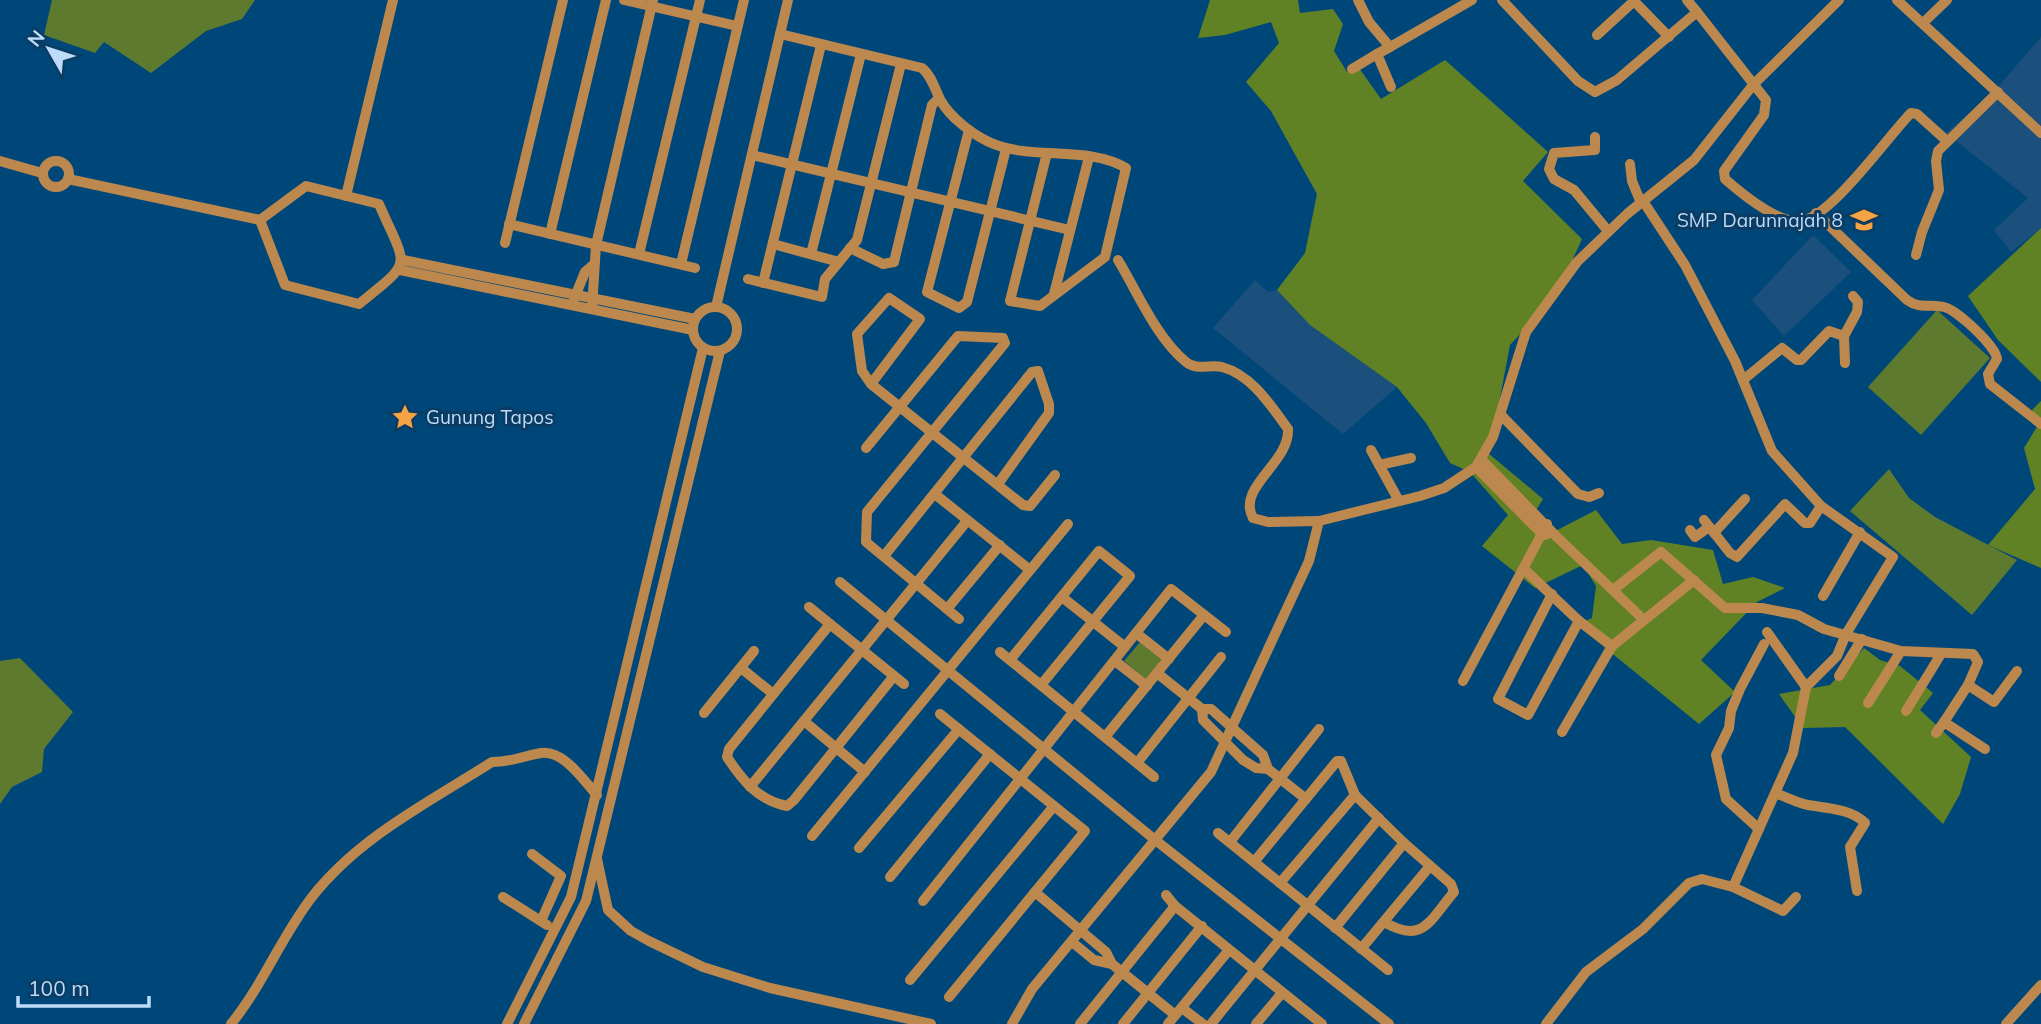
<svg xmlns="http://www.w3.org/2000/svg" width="2041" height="1024" font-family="Mulish,sans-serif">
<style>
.built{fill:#1b507c}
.green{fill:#5d7a2f}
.forest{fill:#608225}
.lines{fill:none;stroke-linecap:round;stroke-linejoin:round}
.minor{stroke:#bc884e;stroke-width:10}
.labels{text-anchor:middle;stroke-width:6;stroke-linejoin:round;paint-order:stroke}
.poi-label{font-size:19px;fill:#bddcf9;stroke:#0b3c63;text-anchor:end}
</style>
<rect width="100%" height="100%" fill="#004779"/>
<!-- built -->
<g class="built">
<polygon points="2041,37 2041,228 2011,252 1994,230 2028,198 1946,133 1998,87"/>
<polygon points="1813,235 1851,272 1784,336 1752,300"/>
<polygon points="1255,280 1268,292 1277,290 1310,325 1397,387 1343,434 1213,328"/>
</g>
<!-- green -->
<g class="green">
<polygon points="52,0 255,0 242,19 206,31 151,73 104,42 95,53 44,35"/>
<polygon points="1937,310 1990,358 1921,435 1868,387"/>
<polygon points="1889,469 1909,498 1935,517 2017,560 1972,615 1850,511"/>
<polygon points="1140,642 1162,659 1146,679 1124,661"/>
<polygon points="20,658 73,712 44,749 42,772 12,787 0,804 0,661"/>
</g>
<!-- forest -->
<g class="forest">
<polygon points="1210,0 1298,0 1300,13 1333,9 1343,24 1334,51 1347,72 1359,68 1381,99 1445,60 1548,152 1523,181 1582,239 1556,296 1510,345 1495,424 1482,448 1543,499 1529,522 1540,539 1596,510 1622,544 1651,540 1713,550 1723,584 1753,577 1785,588 1757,602 1701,660 1735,692 1699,724 1577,625 1592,618 1596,586 1583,565 1535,588 1482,546 1508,515 1470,472 1450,463 1426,423 1397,387 1310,325 1277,290 1305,253 1317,194 1271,111 1246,82 1279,43 1271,22 1225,35 1198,38"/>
<polygon points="2041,228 2041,382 1998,340 1968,296"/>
<polygon points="2041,401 2041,568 1988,545 2035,489 2024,448 2040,422 2032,410"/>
<polygon points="1864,648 1880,660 1900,666 1933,693 1920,710 1971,757 1960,794 1943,824 1845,727 1803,728 1779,694 1830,685"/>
</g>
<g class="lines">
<!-- minor -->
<g class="minor">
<polyline points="624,0 737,26"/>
<polyline points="1358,0 1369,22 1390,47 1472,0"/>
<path d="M1502 0 1578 81 1595 92 1617 80 1697 12 1766 100 1764 115 1724 171 1725 179C1741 193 1777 223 1800 221 1830 219 1888 136 1911 113L1917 114 1947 141"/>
<polyline points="1687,0 1697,12"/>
<polyline points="1897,0 2041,133"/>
<polyline points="1924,22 1947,0"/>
<path d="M780 34 922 68C932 76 935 90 941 101 950 117 972 134 989 142 1029 161 1088 145 1126 168L1105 257 1040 306 1010 301 1047 153"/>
<polyline points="1597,35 1634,1 1669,37"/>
<polyline points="1390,47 1377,54 1391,87"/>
<polyline points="1352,69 1377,54"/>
<polyline points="969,130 927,292 959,308 967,302 1006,149"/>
<polyline points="1595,137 1595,150 1554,153 1549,169 1554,179 1574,190 1608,231"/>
<polyline points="752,155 1070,230"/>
<circle cx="56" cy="174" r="13"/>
<polyline points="0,161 42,173"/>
<polyline points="1630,164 1632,181 1641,203"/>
<polyline points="68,179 260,220"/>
<path d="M306 186 379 204C407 269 415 259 359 304L285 285 260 220Z"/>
<polyline points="346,196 393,0"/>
<path d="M1816 213 1907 300C1921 310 1929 303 1944 307 1957 310 1996 346 1997 359L1988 374 1990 384 2041 424"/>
<polyline points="509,224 695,268"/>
<polyline points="550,234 606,0"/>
<polyline points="505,243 563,0"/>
<polyline points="773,244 839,262"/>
<polyline points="850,248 883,264 894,262 932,105 939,98"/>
<polyline points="639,254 700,0"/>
<polyline points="811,254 861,54"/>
<polyline points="1916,255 1922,232 1939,190 1936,161 1938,151 1998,92"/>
<polyline points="403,260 695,319"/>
<path d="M1118 260C1138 293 1156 337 1186 362 1197 371 1210 364 1222 367 1252 375 1271 406 1288 429 1290 463 1236 487 1253 518L1268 522 1319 521"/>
<polyline points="681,264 744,0"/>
<polyline points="400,270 693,330"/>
<polyline points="748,279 822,297 825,279 857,240 901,64"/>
<polyline points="763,283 821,45"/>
<polyline points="1054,294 1089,157"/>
<polyline points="574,299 585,272 593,265"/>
<circle cx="715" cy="329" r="22"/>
<polyline points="716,307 788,0"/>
<polyline points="592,309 596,245 653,0"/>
<polyline points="1844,336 1857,312 1858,302 1853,296"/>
<polyline points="1743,380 1782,348 1797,360 1801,360 1829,331 1844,336 1845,363"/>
<polyline points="871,384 920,319 889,298 857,334 862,371 871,384 1023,505 1030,506 1055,475"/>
<polyline points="1501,415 1578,494 1589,497 1599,493"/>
<polyline points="866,448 958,336 1003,338 1005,343 867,512 866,542 959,619"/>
<polyline points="1371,450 1399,501"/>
<polyline points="1482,460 1557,537 1644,620"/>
<polyline points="1379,465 1411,458"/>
<polyline points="1476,467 1541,533 1546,535"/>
<polyline points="936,495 1030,570"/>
<polyline points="1704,520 1730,553 1737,557 1785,504 1805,523 1810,523 1821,506"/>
<polyline points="1690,530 1695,537 1709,527"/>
<polyline points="1714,533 1745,499"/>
<polyline points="884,556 1032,372 1038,371 1049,404 1049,413 998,484"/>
<polyline points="1525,570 1579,621 1612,646 1562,732"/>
<polyline points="840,582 1154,839 1389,1024"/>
<polyline points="1613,590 1661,552 1725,608 1762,608 1798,615 1824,629 1901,651 1973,654 1978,662 1968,685 1944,722"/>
<polyline points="1552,594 1498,699 1528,715 1579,621"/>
<polyline points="1823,596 1860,532"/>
<polyline points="1062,597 1125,647"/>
<polyline points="809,607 904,684"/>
<polyline points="947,609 1000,545"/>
<path d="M830 624 729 749 727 757C742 780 759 801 787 806L794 800 894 676"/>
<polyline points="1767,632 1806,687"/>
<polyline points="1136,633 1169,659"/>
<polyline points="1612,646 1694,580"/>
<polyline points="1000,652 1154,777"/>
<polyline points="1010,660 1099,551 1130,576 1041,685"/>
<polyline points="1115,661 1147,686"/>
<polyline points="741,668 772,693"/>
<polyline points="1157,673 1202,709 1211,709 1263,755 1268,769"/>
<polyline points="1839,676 1862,639"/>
<polyline points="1463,681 1547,524"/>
<polyline points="1968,685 1994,702 2017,671"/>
<polyline points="1868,703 1901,651"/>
<polyline points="1202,709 1203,720 1243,760 1256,768 1268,769 1306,799"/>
<polyline points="1906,711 1941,654"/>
<polyline points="704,713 754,651"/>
<polyline points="940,714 1085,831 949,997"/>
<polyline points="804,721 865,772"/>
<polyline points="1936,733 1944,722 1985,749"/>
<polyline points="1105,737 1204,615"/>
<polyline points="1137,763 1221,657"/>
<polyline points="750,787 967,521"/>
<path d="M1777 794C1787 797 1797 803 1808 805 1826 808 1852 809 1865 823L1850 847 1857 891"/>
<polyline points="1759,829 1726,799 1716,755 1729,728 1731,711 1740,689 1764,644"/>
<polyline points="1218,833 1388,970"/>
<polyline points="812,836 1068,524"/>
<polyline points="1230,842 1319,729"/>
<polyline points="859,848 959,729"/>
<polyline points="532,854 561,876 541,921"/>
<polyline points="597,859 608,910 631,931 649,941 703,967 770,988 931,1024"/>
<polyline points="1254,862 1337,761 1341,761 1355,795 1280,883"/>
<polyline points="890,877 990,754"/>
<polyline points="1733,887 1783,911 1796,897"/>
<polyline points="1035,892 1106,952 1112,964 1175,1015"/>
<polyline points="1166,895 1175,906 1322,1024"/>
<polyline points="503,897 547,925"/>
<polyline points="923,901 1171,589 1226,632"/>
<path d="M1384 922C1423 945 1430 920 1454 892L1451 884 1404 843"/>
<polyline points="1335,928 1404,843 1355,795"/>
<polyline points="1072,942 1094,960 1112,964"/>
<polyline points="1361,949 1430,866"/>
<polyline points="910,980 1054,806"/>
<polyline points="1182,1008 1203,1024"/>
<path d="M231 1024C263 985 281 937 312 897 359 837 429 802 492 762 513 762 522 756 541 753 564 750 583 780 597 795"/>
<polyline points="507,1024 571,897 703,348"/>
<polyline points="524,1024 586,901 720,351"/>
<polyline points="1012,1024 1032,989 1211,772 1309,561 1319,521 1420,496 1444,488 1476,467 1493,437 1526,332 1577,262 1627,214 1694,160 1753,85 1839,0"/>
<polyline points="1080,1024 1175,906"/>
<polyline points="1123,1024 1202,926"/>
<polyline points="1168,1024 1229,950"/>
<polyline points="1211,1024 1379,818"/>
<polyline points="1256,1024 1282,993"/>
<polyline points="1546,1024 1586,972 1643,929 1689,883 1702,879 1733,887 1793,753 1806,687 1837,656 1846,634 1893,557 1821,506 1772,451 1735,361 1685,265 1643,201"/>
<polyline points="2006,1024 2041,985"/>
</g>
</g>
<!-- icons -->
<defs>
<g id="school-bare" transform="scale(2.1)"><path d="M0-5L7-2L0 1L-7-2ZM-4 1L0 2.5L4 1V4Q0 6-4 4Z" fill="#f4a443" stroke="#0b3c63" stroke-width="2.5" paint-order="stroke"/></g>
<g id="sight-bare" transform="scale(2.1)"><path d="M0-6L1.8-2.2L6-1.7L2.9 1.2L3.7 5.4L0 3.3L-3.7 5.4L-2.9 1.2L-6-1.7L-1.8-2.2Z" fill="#f4a443" stroke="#0b3c63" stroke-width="2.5" paint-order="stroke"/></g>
</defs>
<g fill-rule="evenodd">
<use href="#school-bare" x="1864" y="220"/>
<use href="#sight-bare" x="405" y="417"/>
</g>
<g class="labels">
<!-- poi labels -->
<g class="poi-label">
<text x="1843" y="227">SMP Darunnajah 8</text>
<text x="426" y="424" text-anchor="start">Gunung Tapos</text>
</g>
</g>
<!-- north arrow -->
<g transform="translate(49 49) rotate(309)" stroke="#0b3c63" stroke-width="5" paint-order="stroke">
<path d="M0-5L12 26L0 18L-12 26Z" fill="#bddcf9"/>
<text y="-10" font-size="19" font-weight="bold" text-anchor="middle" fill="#bddcf9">N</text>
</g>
<!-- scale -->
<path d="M18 996v10h131v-10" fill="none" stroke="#bddcf9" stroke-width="3.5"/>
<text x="28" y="996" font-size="21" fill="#bddcf9" stroke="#0b3c63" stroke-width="5" paint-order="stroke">100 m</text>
</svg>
